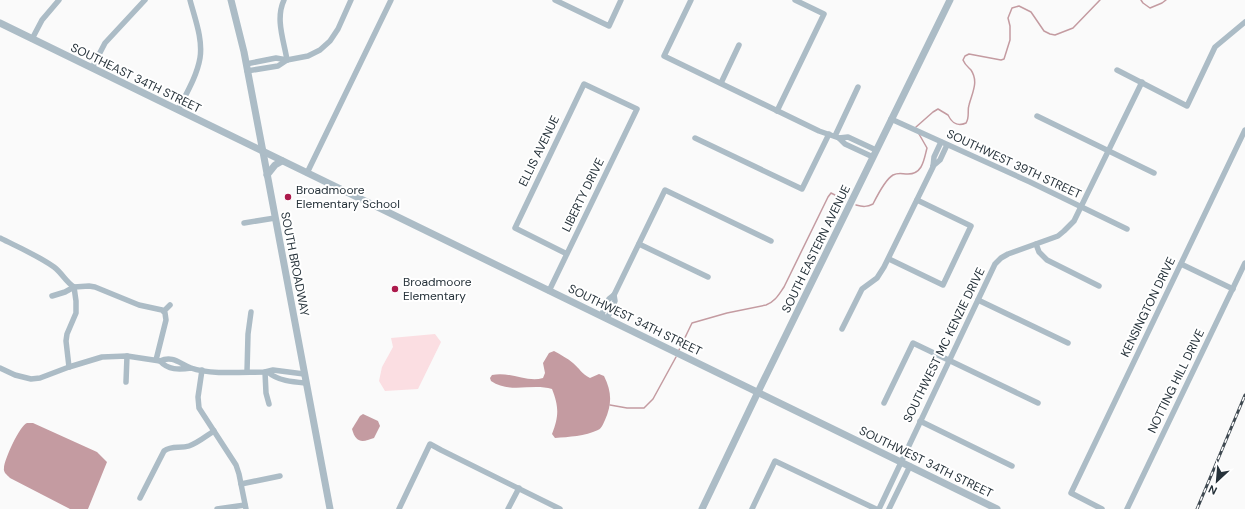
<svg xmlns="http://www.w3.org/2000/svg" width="1245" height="509" font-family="'DM Sans',sans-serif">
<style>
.green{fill:#fbdee2}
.water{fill:#c49ba1}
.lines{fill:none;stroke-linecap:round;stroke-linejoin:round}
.stream{stroke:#c49ba1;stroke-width:1.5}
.minor{stroke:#acbcc6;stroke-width:5.5}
.tertiary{stroke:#acbcc6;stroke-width:7}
.rail-casing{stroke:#3f4951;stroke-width:3}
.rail{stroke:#fff;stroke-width:1.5;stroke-dasharray:4.5;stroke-linecap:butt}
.poi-dot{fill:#ac1a4c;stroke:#fff;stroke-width:1.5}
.labels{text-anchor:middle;stroke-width:4;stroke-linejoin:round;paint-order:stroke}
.street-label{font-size:12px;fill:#26323a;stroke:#fff}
.poi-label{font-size:12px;fill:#26323a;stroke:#fff;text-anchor:start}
</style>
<rect width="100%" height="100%" fill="#fafafa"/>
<!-- green -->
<polygon class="green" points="435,334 441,342 418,389 385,391 379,381 382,367 393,347 391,338"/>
<!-- water -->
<g class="water">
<path d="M554 351C561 355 567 358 573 363 580 369 581 373 590 378L599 374 604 376C612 392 612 404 605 420 603 424 602 428 598 430 585 436 569 437 555 438L552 434C559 416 559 407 552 389 532 383 510 394 491 381L490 378 492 375C510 371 527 383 543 378L545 373 543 363 549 353Z"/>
<path d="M363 414 378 421 380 426 374 438C363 442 356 444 352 429L360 416Z"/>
<path d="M27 423H33L97 452 107 462 88 509H70L10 478C7 475 3 472 4 468 4 460 20 425 27 423Z"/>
</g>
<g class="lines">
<!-- stream -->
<g class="stream">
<polyline points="1141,0 1143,3 1150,8 1162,3 1166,0"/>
<path d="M916 127 933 112 938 109 948 115C952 123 957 127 966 123 970 117 967 111 969 105 972 93 979 82 971 70 968 67 965 65 963 60L965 56 969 54 1001 60 1004 59 1010 40V26L1008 18 1012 8 1019 6 1031 12 1044 31 1050 34 1055 35 1073 28 1100 0"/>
<path d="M856 205C863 207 867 207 873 204 877 196 886 179 893 175 899 172 902 174 908 174 923 174 924 159 927 148L919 134"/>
<path d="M679 350 692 323 727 313 766 305C775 302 779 294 784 287L828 197 831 193 845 200"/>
<polyline points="610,405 627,408 644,408 653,399 676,357"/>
</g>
<!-- minor -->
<g class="minor">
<path d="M284 0C275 19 284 41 287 60"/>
<polyline points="555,0 609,26 621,0"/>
<polyline points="691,0 664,56 819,131 839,138 848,137 876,150"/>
<polyline points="32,39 42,20 59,0"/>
<polyline points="246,64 276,58 287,60"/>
<polyline points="92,68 105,43 145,0"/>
<polyline points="1117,70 1187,106 1215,47 1245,22"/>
<polyline points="247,71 278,66 287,60 308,56 320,50 330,41 338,29 351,0"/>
<polyline points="721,83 739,45"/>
<path d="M178 110C186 94 197 76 200 58 203 39 195 19 190 0"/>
<polyline points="777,111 824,14 795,0"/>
<polyline points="1037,116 1154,173"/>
<polyline points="891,119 1030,182 1127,229"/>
<polyline points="835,136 858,87"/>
<polyline points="695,138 802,189 829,134"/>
<polyline points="839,138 845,144 873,157"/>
<polyline points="933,166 940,160 947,145"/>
<polyline points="307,173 391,0"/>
<polyline points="244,223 275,218"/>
<path d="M0 238C18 247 37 255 54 267 62 273 66 282 74 287L89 286 95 287 139 305 162 310 165 313 166 320 156 360"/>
<polyline points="639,244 708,277"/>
<polyline points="1036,244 1039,252 1047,260 1099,286"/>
<polyline points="889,259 943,285 971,226 917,200"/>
<polyline points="1181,264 1233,289"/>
<polyline points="549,291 637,109 584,84 515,228 567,254"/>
<polyline points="52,296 65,292 74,287 76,301 76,313 67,334 66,341 69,367"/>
<polyline points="978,300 1068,343"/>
<polyline points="164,311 170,305"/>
<polyline points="601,316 609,299 614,295 665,190 771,241"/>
<polyline points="607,319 615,301 614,295"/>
<polyline points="842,329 862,289 877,278 884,267 933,167 934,157 941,142"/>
<polyline points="0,368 15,375 31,379 40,378 69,367 102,357 127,356 160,361"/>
<path d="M191 368C179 370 168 370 160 361 173 355 180 364 191 368 210 375 244 372 265 372L273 370 304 374"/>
<polyline points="202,370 198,397 199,408 236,465 239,474 246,509"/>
<polyline points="247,372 248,334 251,312"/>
<polyline points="265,372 266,393 269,404"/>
<path d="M268 372C278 381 293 382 306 383"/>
<polyline points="126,382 127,356"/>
<polyline points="884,403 913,343 1038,403"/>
<polyline points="920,421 1012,466"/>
<polyline points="241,484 280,476"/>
<path d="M140 498 164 451C172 445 180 449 189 446 198 443 206 436 214 431"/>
<polyline points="217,509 245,505"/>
<polyline points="399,509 430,444 441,450 560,509"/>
<polyline points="508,509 519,488"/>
<polyline points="752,509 775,461 876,509"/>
<polyline points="879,509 995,264 1001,258 1008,254 1058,236 1064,231 1074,221 1142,82"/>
<polyline points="889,509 910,466"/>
<polyline points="1102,509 1071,493 1245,130"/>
<polyline points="1127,509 1245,263"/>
</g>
<!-- tertiary -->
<g class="tertiary">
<polyline points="231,0 244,52 263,152 330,509"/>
<polyline points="0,23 997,509"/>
<polyline points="267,175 275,165 282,161"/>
<polyline points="702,509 758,392 950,0"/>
</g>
<!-- rail casing -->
<g class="rail-casing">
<polyline id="rail" points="1197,509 1245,395"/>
</g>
<!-- rail -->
<use href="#rail" class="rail"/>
</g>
<!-- markers -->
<g class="poi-dot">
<circle cx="288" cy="197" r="4"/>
<circle cx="395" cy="289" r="4"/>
</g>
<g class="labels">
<!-- street labels -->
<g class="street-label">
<text transform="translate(136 78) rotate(26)" y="4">SOUTHEAST 34TH STREET</text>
<text transform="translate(539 151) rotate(-64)" y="4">ELLIS AVENUE</text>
<text transform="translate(1014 164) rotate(25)" y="4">SOUTHWEST 39TH STREET</text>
<text transform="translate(583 195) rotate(-64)" y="4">LIBERTY DRIVE</text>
<text transform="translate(816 249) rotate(-64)" y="4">SOUTH EASTERN AVENUE</text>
<text transform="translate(295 264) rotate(79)" y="4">SOUTH BROADWAY</text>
<text transform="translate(1148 307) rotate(-64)" y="4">KENSINGTON DRIVE</text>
<text transform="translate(635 320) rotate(26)" y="4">SOUTHWEST 34TH STREET</text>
<text transform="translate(944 345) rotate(-64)" y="4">SOUTHWEST MC KENZIE DRIVE</text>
<text transform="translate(1176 381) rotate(-64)" y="4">NOTTING HILL DRIVE</text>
<text transform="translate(926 462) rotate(26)" y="4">SOUTHWEST 34TH STREET</text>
</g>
<!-- poi labels -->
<g class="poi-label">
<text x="296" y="194">Broadmoore<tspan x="296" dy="14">Elementary School</tspan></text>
<text x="403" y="286">Broadmoore<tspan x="403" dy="14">Elementary</tspan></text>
</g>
</g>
<!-- north arrow -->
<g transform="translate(1217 481) rotate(206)" stroke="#ffffff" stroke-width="3" paint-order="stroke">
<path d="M0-3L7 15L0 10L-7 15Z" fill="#26323a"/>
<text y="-6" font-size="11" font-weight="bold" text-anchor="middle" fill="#26323a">N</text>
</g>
</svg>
